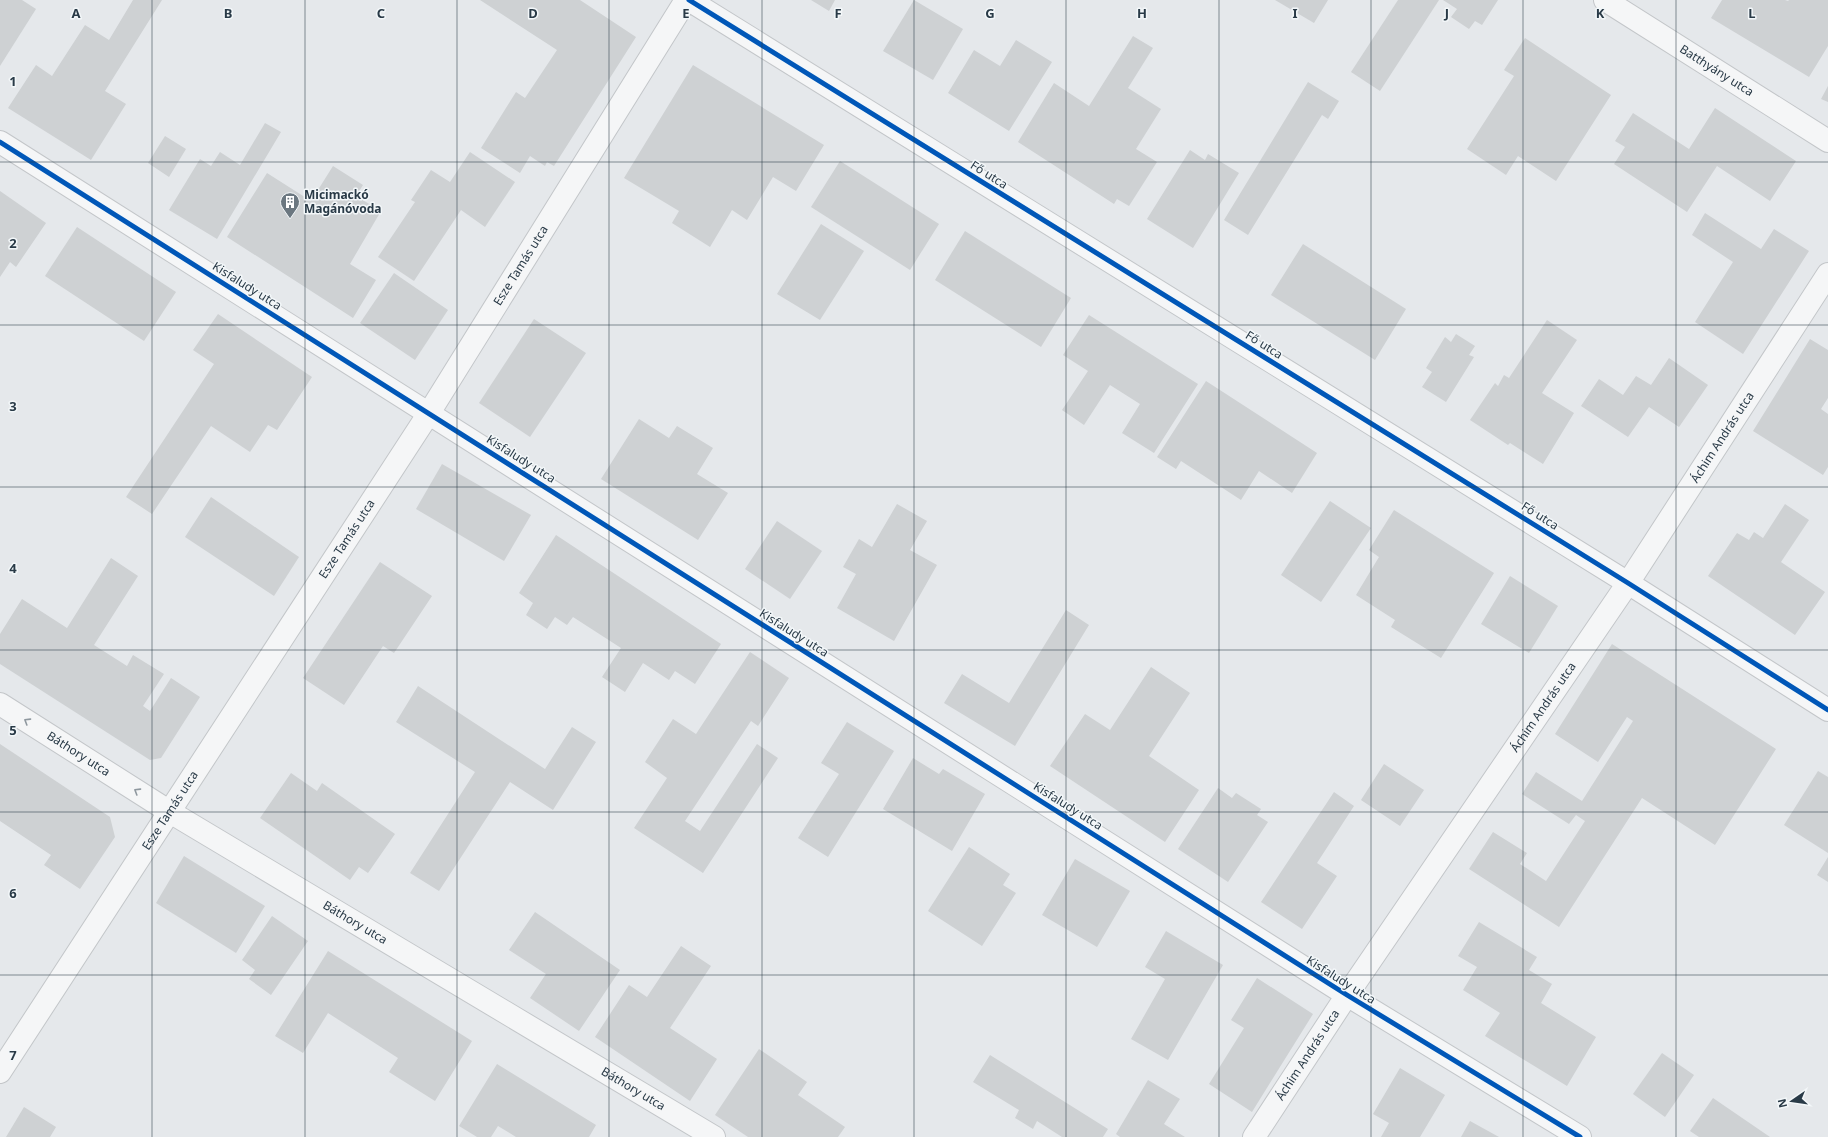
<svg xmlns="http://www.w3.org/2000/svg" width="1828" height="1137" font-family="'Noto Sans',sans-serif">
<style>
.building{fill:#ced1d3}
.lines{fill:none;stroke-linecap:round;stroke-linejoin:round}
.minor-casing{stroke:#c3c6c9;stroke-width:24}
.minor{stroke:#f5f6f7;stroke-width:22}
.cycleway-casing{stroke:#f3f7f9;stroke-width:8}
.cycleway{stroke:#0057b8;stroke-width:5}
.oneway{stroke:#8f989f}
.grid{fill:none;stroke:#293a47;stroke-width:1;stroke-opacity:0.55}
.labels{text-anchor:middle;stroke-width:3;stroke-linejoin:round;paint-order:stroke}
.street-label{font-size:12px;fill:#293a47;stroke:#f3f7f9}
.poi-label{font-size:12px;font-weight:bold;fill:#293a47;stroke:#f3f7f9;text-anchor:start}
.grid-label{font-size:13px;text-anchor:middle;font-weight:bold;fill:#293a47;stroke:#f3f7f9;stroke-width:3;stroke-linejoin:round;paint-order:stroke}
</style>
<rect width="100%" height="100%" fill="#e5e8eb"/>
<!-- building -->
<g class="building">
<polygon points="0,0 22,0 36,9 0,66"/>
<polygon points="133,0 162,0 105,91 126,104 91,160 8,108 36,65 52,76 85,25 109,40"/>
<polygon points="480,0 580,0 636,37 554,166 547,162 545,166 530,156 520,173 481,148 516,92 525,98 557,50"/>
<polygon points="811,0 835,0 829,11"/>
<polygon points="914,0 963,29 933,80 883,51"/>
<polygon points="1275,0 1328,0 1314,23"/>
<polygon points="1398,0 1439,0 1380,91 1351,72"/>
<polygon points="1443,0 1498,0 1482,25 1475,21 1469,29 1451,17 1457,9"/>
<polygon points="1722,0 1785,0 1788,1 1789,0 1828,0 1828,46 1809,77 1711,18"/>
<polygon points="1133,36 1153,48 1128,88 1161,109 1136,149 1157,162 1129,206 1117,199 1114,204 1018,142 1054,83 1089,106"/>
<polygon points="1525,38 1611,95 1556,181 1518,156 1506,175 1467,149 1514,76 1504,70"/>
<polygon points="1016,40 1052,62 1009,131 948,93 974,50 1000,66"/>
<polygon points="693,65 824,145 796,191 773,177 747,220 732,210 710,247 672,223 679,211 624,178"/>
<polygon points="1308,82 1339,101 1328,119 1322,115 1248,235 1224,220"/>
<polygon points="1828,86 1828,102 1821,99"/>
<polygon points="1715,108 1796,161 1770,201 1717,166 1687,212 1614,164 1625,147 1615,141 1633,113 1689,149"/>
<polygon points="265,123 281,132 217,239 169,210 200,159 211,166 220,152 240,165"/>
<polygon points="165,136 186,149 169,177 148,163"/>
<polygon points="1190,150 1205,160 1208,154 1239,173 1193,248 1147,219"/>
<polygon points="470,152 515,182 485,227 461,210 414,281 378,257 415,202 411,200 431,170 450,182"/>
<polygon points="840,161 939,224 910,270 811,207"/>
<polygon points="333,166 363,185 356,196 381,211 350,264 376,280 353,318 227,237 267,173 311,201"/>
<polygon points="0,191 46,223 16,267 10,262 0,277"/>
<polygon points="1705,213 1761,249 1774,229 1809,251 1743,354 1695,322 1733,262 1692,235"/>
<polygon points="821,224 864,251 820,320 777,294"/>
<polygon points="77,227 176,292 144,341 45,276"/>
<polygon points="965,231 1071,298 1041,347 935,280"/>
<polygon points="1303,244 1406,309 1375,360 1271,295"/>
<polygon points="394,273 448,310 415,360 360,323"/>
<polygon points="218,314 312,377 277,430 268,425 250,452 211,426 152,514 126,497 214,364 193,350"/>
<polygon points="1089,315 1198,384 1154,453 1122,433 1140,404 1110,385 1084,425 1062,410 1088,371 1063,355"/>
<polygon points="534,319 586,353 530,437 479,403"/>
<polygon points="1547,320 1577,340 1542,393 1574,413 1543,464 1510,443 1508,445 1470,420 1495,383 1498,386 1504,375 1509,378"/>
<polygon points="1456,334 1475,346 1469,355 1474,357 1446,402 1422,387 1432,372 1426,368 1445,337 1451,342"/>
<polygon points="1810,339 1828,350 1828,398 1821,409 1828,414 1828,467 1823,475 1753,431"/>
<polygon points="1669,358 1708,385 1679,427 1649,407 1628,437 1581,406 1599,379 1623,395 1636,376 1651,385"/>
<polygon points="1206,381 1317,453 1292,493 1259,471 1241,500 1181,461 1176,469 1157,457"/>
<polygon points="639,419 669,438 677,426 713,448 697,474 728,493 698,540 601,479"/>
<polygon points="442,464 531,515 504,561 416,509"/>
<polygon points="211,497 299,557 274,596 185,537"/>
<polygon points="1330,501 1371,528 1321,602 1281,575"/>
<polygon points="897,504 927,521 910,550 937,565 894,641 837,608 856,574 843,567 859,539 872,547"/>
<polygon points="1785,504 1809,520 1781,562 1825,592 1795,635 1708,576 1737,533 1749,540 1754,532 1763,538"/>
<polygon points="1394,510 1494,573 1441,658 1391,627 1395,620 1356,595 1379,557 1369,550"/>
<polygon points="777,521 822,551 790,599 745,569"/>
<polygon points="556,535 721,644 695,684 675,671 669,680 643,663 625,692 602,677 621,648 573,617 567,625 555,617 547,629 526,615 533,603 519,593"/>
<polygon points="111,558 138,576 94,645 127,666 133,655 164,674 143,706 150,711 171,678 200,697 161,758 150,760 0,664 0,634 22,599 67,628"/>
<polygon points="380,562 432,596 394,653 383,646 344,705 303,678"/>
<polygon points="1510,576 1558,606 1529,653 1481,624"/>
<polygon points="1066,610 1089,625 1015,746 944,703 962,674 1009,703"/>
<polygon points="1612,644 1776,749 1715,845 1642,798 1559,927 1469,869 1493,832 1527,853 1520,864 1546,881 1585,821 1576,815 1569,824 1522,794 1536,772 1582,801 1633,721 1627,717 1598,762 1555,734"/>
<polygon points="750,652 789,678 758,726 751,721 685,821 700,831 757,744 778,758 703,873 634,828 667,778 645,762 673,719 696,734"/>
<polygon points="1151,667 1190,693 1149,756 1199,790 1165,842 1050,766 1085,714 1110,730"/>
<polygon points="418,686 545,769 572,727 596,742 553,810 510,782 439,891 410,873 475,772 396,722"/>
<polygon points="847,722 894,751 828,857 798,838 839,774 821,763"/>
<polygon points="0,744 110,817 115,837 80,889 44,865 51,855 0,821"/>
<polygon points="913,758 939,774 943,769 985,794 952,851 883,809"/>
<polygon points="1384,764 1424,790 1400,826 1361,800"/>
<polygon points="1818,771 1828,777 1828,853 1784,825"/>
<polygon points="291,773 317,791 322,783 395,834 368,873 359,867 350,880 260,818"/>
<polygon points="1218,788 1232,798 1236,793 1261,809 1257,815 1268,822 1228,882 1178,849"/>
<polygon points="1334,792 1354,806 1317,863 1337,876 1302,929 1261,902"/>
<polygon points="969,847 1010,874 1003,885 1016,893 982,946 928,911"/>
<polygon points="184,856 265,906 236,953 156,903"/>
<polygon points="1828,857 1828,882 1817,875"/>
<polygon points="1075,859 1130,891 1097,947 1042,915"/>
<polygon points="535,912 620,970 579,1031 530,998 546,974 509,950"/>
<polygon points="272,916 308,941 271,995 249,979 255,970 242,960"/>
<polygon points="1479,922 1537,957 1529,970 1552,984 1541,1003 1596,1037 1567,1086 1485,1036 1500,1013 1463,990 1477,967 1458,956"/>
<polygon points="1166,931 1223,965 1168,1060 1131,1039 1165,979 1145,967"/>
<polygon points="681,946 711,966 670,1028 717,1059 690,1101 595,1037 629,985 647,997"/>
<polygon points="328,951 472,1041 435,1101 389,1072 398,1058 328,1013 303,1053 275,1036"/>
<polygon points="1257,978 1313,1014 1252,1112 1209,1084 1244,1028 1231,1020"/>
<polygon points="759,1049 807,1082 798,1095 845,1127 838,1137 748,1137 715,1115"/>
<polygon points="1662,1053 1694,1075 1665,1117 1633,1094"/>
<polygon points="990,1055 1108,1129 1103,1137 1062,1137 1037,1121 1033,1129 1015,1118 1019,1110 973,1082"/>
<polygon points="497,1064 596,1125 589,1137 516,1137 498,1126 491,1137 477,1137 459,1126"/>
<polygon points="1400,1068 1445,1095 1420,1137 1381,1137 1389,1123 1373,1114"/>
<polygon points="1148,1080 1180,1099 1164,1124 1185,1137 1120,1137 1116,1134"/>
<polygon points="1713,1098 1770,1137 1699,1137 1690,1131"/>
<polygon points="24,1107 56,1127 50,1137 6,1137"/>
<polygon points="1470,1121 1499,1137 1461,1137"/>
</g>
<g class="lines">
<!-- minor casing -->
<g class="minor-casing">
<g id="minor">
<polyline points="689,0 1628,583 1828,710"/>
<path id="s1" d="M1605 0 1828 141"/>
<polyline points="0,142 1347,995 1580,1137"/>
<path id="s2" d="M0 704 170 812 714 1137"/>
<path id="s3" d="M0 1072 429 413 686 0"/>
<path id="s4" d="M1254 1137 1347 995 1628 583 1828 274"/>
</g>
</g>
<!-- minor -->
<use href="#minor" class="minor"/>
<!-- cycleway casing -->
<g class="cycleway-casing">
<g id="cycleway">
<polyline points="689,0 1628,583 1828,710"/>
<polyline points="0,142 1347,995 1580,1137"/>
</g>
</g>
<!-- cycleway -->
<use href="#cycleway" class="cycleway"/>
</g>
<!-- one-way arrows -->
<defs><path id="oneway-chevron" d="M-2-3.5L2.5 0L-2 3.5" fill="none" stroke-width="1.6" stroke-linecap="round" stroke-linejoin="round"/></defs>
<g class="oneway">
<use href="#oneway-chevron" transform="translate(27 721) rotate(-148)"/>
<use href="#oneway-chevron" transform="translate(137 791) rotate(-148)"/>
</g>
<!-- grid -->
<path class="grid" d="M152 0V1137M305 0V1137M457 0V1137M609 0V1137M762 0V1137M914 0V1137M1066 0V1137M1219 0V1137M1371 0V1137M1523 0V1137M1676 0V1137M0 162H1828M0 325H1828M0 487H1828M0 650H1828M0 812H1828M0 975H1828"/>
<!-- icons -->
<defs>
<g id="building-pin" transform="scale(1)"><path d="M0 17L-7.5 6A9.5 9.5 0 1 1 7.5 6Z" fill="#6b7780" stroke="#f3f7f9"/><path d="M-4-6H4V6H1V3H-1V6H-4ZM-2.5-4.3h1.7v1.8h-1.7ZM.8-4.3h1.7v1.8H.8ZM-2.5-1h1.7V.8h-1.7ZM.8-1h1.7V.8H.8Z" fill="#fff"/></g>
</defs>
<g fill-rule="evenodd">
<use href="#building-pin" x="290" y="202"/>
</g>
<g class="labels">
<!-- street labels -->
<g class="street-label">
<text dy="4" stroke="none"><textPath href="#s1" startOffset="132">Batthyány utca</textPath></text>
<text transform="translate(989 175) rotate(32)" y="4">Fő utca</text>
<text dy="4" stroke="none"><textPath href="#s3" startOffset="960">Esze Tamás utca</textPath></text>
<text transform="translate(247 286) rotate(32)" y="4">Kisfaludy utca</text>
<text transform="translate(1264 345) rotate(32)" y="4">Fő utca</text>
<text dy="4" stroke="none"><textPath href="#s4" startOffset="842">Áchim András utca</textPath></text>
<text transform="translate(521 459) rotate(32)" y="4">Kisfaludy utca</text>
<text transform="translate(1540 516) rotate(32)" y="4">Fő utca</text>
<text dy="4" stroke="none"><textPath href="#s3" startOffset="636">Esze Tamás utca</textPath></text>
<text transform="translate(794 633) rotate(32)" y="4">Kisfaludy utca</text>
<text dy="4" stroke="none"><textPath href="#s4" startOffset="518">Áchim András utca</textPath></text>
<text dy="4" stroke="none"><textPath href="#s2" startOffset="93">Báthory utca</textPath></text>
<text transform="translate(1068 806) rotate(32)" y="4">Kisfaludy utca</text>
<text dy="4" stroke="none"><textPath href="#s3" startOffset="312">Esze Tamás utca</textPath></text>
<text dy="4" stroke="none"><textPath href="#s2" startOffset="417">Báthory utca</textPath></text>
<text transform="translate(1341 980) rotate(32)" y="4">Kisfaludy utca</text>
<text dy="4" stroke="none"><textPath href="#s4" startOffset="98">Áchim András utca</textPath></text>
<text dy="4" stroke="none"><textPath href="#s2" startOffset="741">Báthory utca</textPath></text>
</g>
<!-- poi labels -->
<g class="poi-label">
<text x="304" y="199">Micimackó<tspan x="304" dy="14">Magánóvoda</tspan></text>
</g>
</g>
<g class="grid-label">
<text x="76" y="18">A</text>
<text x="228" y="18">B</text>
<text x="381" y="18">C</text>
<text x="533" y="18">D</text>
<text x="686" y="18">E</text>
<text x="838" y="18">F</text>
<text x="990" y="18">G</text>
<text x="1142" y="18">H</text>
<text x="1295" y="18">I</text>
<text x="1447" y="18">J</text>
<text x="1600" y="18">K</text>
<text x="1752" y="18">L</text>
<text x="13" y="86">1</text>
<text x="13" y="248">2</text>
<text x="13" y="411">3</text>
<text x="13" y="573">4</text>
<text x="13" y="735">5</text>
<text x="13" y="898">6</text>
<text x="13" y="1060">7</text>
</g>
<!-- north arrow -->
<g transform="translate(1792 1101) rotate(257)" stroke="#f3f7f9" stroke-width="3" paint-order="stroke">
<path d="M0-3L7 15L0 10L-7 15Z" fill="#293a47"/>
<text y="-6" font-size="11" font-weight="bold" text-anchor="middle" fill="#293a47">N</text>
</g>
</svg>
